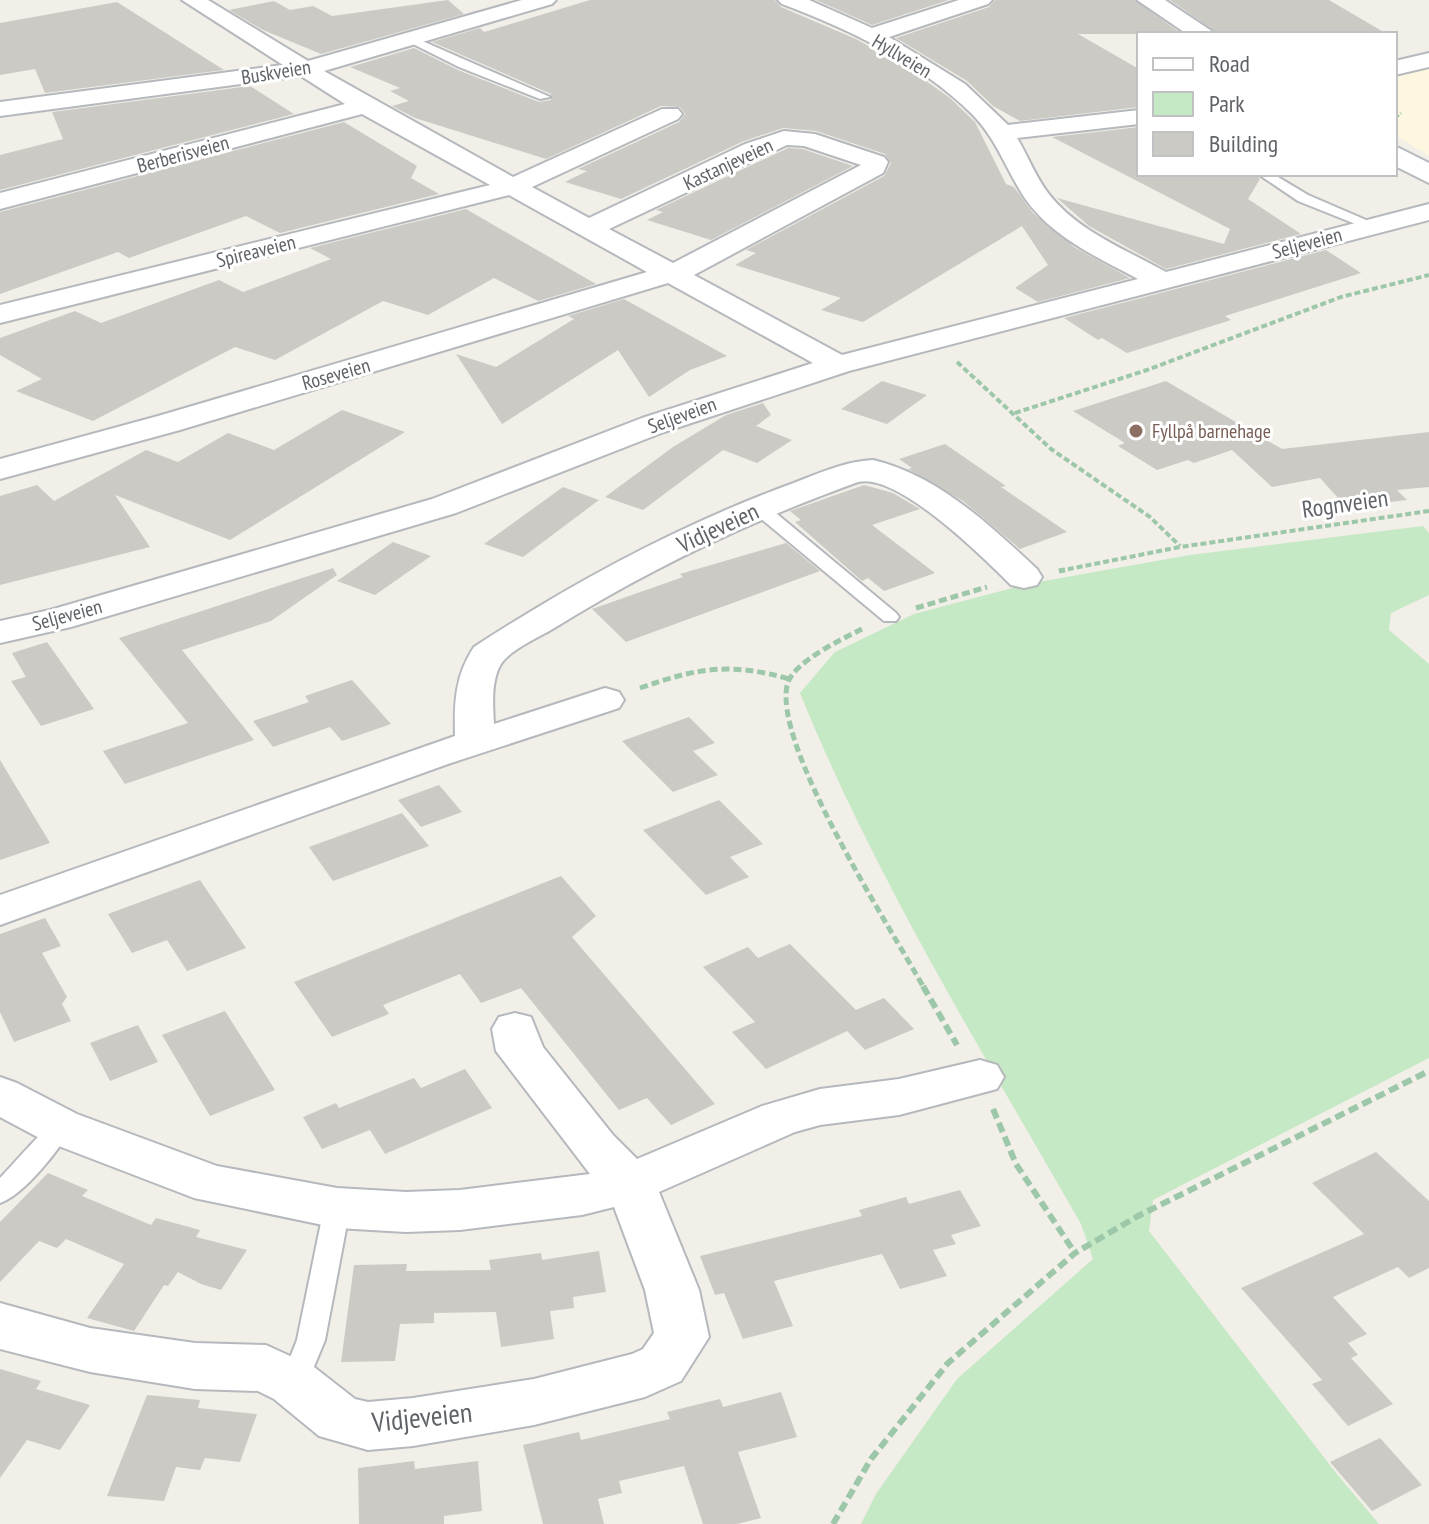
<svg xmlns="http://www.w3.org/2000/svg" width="1429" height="1524" font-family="'PT Sans Narrow',sans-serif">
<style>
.commercial{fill:#fef7e0}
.green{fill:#c5e8c5}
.building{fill:#cccac5}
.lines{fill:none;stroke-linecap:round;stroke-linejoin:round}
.service-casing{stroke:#b5b8bc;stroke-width:4}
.minor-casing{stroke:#b5b8bc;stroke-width:4}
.secondary-casing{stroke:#b6babf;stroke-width:4}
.path-far3{stroke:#9cc7a9;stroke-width:3;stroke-dasharray:5 2;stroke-linecap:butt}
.path-far2{stroke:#9cc7a9;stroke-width:4;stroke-dasharray:6 3;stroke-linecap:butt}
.path-far1{stroke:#9cc7a9;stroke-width:5;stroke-dasharray:8 4;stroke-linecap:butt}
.path{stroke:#9cc7a9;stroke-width:6;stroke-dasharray:10 5;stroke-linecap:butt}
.service{fill:#fff;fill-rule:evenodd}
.minor{fill:#fff;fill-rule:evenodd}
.secondary{fill:#fff;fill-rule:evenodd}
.education-dot{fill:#8d6e63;stroke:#fff;stroke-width:3}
.labels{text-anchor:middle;stroke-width:6;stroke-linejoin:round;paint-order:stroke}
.far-street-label{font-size:20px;fill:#5f6368;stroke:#fff}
.far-education-label{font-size:20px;fill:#785e54;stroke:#fff;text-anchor:start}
.street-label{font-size:24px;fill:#5f6368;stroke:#fff}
.near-street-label{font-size:28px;fill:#5f6368;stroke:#fff}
</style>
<rect width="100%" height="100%" fill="#f1efe8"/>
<!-- commercial -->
<polygon class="commercial" points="1429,66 1429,156 1395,135 1395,75"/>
<!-- green -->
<path class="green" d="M1423 526 1429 533V595L1391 613 1389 630 1429 664V1058L1153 1200 1149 1231 1336 1473 1379 1524H861L876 1494 957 1379 1093 1259 1081 1224C982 1051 875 878 800 693L835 652 914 614 1027 584 1190 555Z"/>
<!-- building -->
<g class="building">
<polygon points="448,0 464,14 321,54 263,30 229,10 274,1 290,10 313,6 332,16"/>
<polygon points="590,0 775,0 781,7 856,39 905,66 950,98 975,122 1006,184 1014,187 1033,213 1074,247 1130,278 1038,302 1015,288 1048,265 1022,226 863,322 821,310 841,298 735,265 756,253 746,250 884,176 891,163 885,154 816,131 783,128 744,141 621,199 565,182 587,171 578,169 679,122 685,114 680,107 661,106 546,159 415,118 392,106 409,101 390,91 400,88 350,67 414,48 458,70 539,102 551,100 551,94 432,42 480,28 484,32"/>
<polygon points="816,0 949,0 872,25"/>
<polygon points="995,0 1134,0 1182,34 1078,34 1139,69 1139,107 1020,121 993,106 967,81 896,38 989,7"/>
<polygon points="1170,0 1329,0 1387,34 1219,34"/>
<polygon points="117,2 224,70 45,93 35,69 0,75 0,23"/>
<polygon points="250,86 294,114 0,190 0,155 63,139 52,112"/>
<polygon points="344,122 417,166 411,178 439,194 280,233 246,216 129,258 118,252 0,294 0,212"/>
<polygon points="1139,127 1139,174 1255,174 1260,179 1248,199 1301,234 1166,269 1089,226 1057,198 1224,244 1230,229 1052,137"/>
<polygon points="788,148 803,149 853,166 711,240 647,220 663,212 656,210"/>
<polygon points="466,209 596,284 538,301 494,278 428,315 383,301 275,360 235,347 93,421 16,391 42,379 0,355 0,338 75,311 101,323 219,280 243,292 331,259 310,248"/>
<polygon points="1326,250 1361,273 1225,316 1231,320 1127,353 1102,338 1098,340 1064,318"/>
<polygon points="624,299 727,356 690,370 649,397 618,350 502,424 456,354 496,367 574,319 568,316"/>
<polygon points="882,381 927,395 887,424 841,409"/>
<polygon points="1166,381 1282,449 1429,432 1429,487 1397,490 1407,500 1346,507 1320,478 1272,487 1232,450 1194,463 1188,460 1157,470 1118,446 1125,443 1073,411"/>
<polygon points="763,403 771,415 756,426 792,440 757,463 723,450 643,510 605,497 673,447 726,415"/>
<polygon points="342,410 405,432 230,540 115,495 150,547 0,585 0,496 37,485 54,501 146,450 178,462 228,433 274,450"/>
<polygon points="945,444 1006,486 1001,487 1067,532 1020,549 963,501 908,469 912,468 899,459"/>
<polygon points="864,485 893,493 920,509 872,525 935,573 884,591 868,578 862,581 795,522 801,520 790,511"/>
<polygon points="563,487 599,500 523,557 484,544"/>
<polygon points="393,542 431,556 375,595 337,581"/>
<polygon points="786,543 820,571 626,642 592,609 683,577 680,574"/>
<polygon points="333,568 337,575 271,621 182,650 254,740 125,784 103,751 188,723 119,638"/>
<polygon points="47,642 94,709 41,726 11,681 26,677 12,653"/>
<polygon points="352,680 391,724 342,741 330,727 273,747 253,721 309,702 305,696"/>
<polygon points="689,717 715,743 693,751 718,775 673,792 622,741"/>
<polygon points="0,760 50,843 0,860"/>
<polygon points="439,785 462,812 421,827 398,800"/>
<polygon points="719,800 763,844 730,857 749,877 706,895 643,830"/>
<polygon points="402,813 429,846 333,881 309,847"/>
<polygon points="561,876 596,916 572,937 715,1104 671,1125 647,1098 619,1110 521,988 481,1003 460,974 383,1005 389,1014 332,1037 294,982"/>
<polygon points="200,880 246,948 187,971 167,940 132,953 108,914"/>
<polygon points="45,918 61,946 42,953 67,997 62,1004 71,1021 14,1042 0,1012 0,934"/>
<polygon points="790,944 856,1010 884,998 914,1029 865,1050 847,1031 766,1069 732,1032 755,1022 703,967 748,947 758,958"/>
<polygon points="225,1011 275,1090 210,1116 162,1035"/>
<polygon points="138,1025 158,1062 110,1081 90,1043"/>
<polygon points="465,1069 492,1108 385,1154 370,1130 322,1149 303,1117 336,1103 339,1108 414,1078 421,1088"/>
<polygon points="1376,1152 1429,1201 1429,1268 1409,1278 1398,1267 1333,1297 1367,1334 1348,1343 1358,1355 1351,1358 1393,1404 1348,1426 1312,1384 1322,1380 1241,1288 1364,1234 1312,1183"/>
<polygon points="48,1173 88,1190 82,1196 151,1225 156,1218 200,1230 196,1237 247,1250 221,1290 201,1284 178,1272 168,1286 164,1285 134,1331 87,1318 124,1264 66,1239 57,1248 39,1241 0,1282 0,1222"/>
<polygon points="960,1190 981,1226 951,1235 956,1244 933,1250 947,1276 900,1289 882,1254 774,1281 793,1326 743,1339 724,1293 715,1295 700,1256 862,1216 859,1210 906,1197 909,1204"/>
<polygon points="599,1251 606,1292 573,1297 574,1308 550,1311 554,1339 501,1347 496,1312 434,1313 434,1323 400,1324 395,1361 341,1362 354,1265 407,1264 406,1271 491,1270 489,1260 541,1253 542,1260"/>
<polygon points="0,1369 41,1381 36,1389 90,1405 60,1450 27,1440 0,1478"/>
<polygon points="781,1392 797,1437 738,1452 761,1518 737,1524 703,1524 684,1466 619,1481 622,1493 598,1499 604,1524 543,1524 523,1445 579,1432 581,1440 670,1419 667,1412 720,1399 723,1407"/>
<polygon points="147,1395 200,1400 198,1408 257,1414 240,1462 205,1458 200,1470 176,1467 164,1501 107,1496"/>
<polygon points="1380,1438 1422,1485 1372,1511 1330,1462"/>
<polygon points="414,1461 415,1469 478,1461 482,1511 444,1516 444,1524 359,1524 358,1468"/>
</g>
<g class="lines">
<!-- service casing -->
<g class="service-casing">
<g id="service">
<polygon points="413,37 550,97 540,99 459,67 409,42 407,40"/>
<polygon points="1258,174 1273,174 1308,195 1380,226 1368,229 1298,201"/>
<polygon points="759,503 765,504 896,613 899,617 896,621 884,621 753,512 751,508"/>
<path d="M60 1118 69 1121 72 1127C60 1149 24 1195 0 1203V1178C12 1166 50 1121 60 1118Z"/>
<polygon points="337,1198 346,1201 350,1208 325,1340 304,1391 294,1395 284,1391 280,1383 297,1340 324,1208 328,1201"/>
</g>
</g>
<!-- minor casing -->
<g class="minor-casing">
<g id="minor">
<path d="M182 0H208L308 61 522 0H556L552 4 324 71 513 177 662 109H678L682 114 678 119 532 187 589 218 745 144 784 131 815 134 884 157 888 162 883 173 694 275 842 355 1138 279C1097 257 1051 237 1024 197 1006 169 996 138 972 114 921 63 848 29 782 4L778 0H809L872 28 959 0H992L988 4 889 37 965 84 1008 125 1139 110V124L1017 138C1028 156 1035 176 1048 193 1077 231 1125 249 1166 272L1429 204V220L849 371 664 432 456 513 71 627 0 643V621L50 610 432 499 642 418 813 363 668 283 180 430 0 479V459L158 416 647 272 509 195 0 323V305L490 185 362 114 0 209V193L345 104 301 76 0 116V102L283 65ZM787 145 804 146 861 165 673 263 609 229Z"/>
<polygon points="1429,53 1429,67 1395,75 1395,61"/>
<path d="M873 460C937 475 990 525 1037 569L1042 577 1037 585 1024 588 1011 585C983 557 897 472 858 482 750 521 649 569 551 630 537 638 510 650 501 664 491 680 493 705 494 724L605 688 619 692 624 700 619 708 448 764 0 925V895L455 736C454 704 455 675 474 647 574 582 679 525 791 484 817 474 845 461 873 460Z"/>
<polygon points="515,1013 531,1017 543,1047 613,1135 637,1159 762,1106 820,1089 899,1079 980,1060 997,1065 1004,1077 997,1089 899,1115 820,1125 795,1132 659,1192 699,1290 709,1337 681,1381 645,1397 534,1425 413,1446 368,1450 319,1436 274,1399 258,1391 195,1389 90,1372 0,1349 0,1303 90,1328 195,1343 266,1345 314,1367 355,1399 368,1402 413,1398 534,1379 632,1354 643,1349 654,1333 645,1290 614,1207 582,1215 460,1230 406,1232 337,1228 194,1198 43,1140 0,1117 0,1077 17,1083 77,1114 217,1166 337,1188 406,1192 460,1190 590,1174 496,1051 492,1029 499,1017"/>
</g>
</g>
<!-- secondary casing -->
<g class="secondary-casing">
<g id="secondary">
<polygon points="1137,0 1165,0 1216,34 1187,34"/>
<polygon points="1395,146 1429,163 1429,183 1395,166"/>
</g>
</g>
<!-- path-far3 -->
<polyline class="path-far3" points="1395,118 1401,113"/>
<!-- path-far2 -->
<g class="path-far2">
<polyline points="957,362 1051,449 1150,517 1180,546"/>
<polyline points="1015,413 1147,370 1341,297 1429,275"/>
<polyline points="1059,571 1180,547 1429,511"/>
</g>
<!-- path-far1 -->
<g class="path-far1">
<polyline points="1059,571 1065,570"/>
<polyline points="916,608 987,587"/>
<path d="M862 629C842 639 796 661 788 682 769 741 892 930 924 988"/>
<path d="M640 688C697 668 730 662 789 679"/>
</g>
<!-- path -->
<g class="path">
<polyline points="923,986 957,1045"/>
<polyline points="993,1109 1016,1164 1075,1253"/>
<polyline points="833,1524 871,1459 948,1363 1075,1253 1138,1216 1429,1071"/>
</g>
<!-- service -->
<use href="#service" class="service"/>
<!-- minor -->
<use href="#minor" class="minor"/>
<!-- secondary -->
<use href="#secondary" class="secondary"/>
</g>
<!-- markers -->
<circle class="education-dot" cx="1136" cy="431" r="8"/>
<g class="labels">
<!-- far-street labels -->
<g class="far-street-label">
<text transform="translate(902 56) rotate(31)" y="7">Hyllveien</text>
<text transform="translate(276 72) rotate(-9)" y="7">Buskveien</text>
<text transform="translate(183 154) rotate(-15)" y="7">Berberisveien</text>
<text transform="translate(728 164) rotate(-25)" y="7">Kastanjeveien</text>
<text transform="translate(1307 243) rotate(-15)" y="7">Seljeveien</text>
<text transform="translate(256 251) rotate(-14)" y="7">Spireaveien</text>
<text transform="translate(336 374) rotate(-16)" y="7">Roseveien</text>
<text transform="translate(682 415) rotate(-20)" y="7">Seljeveien</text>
<text transform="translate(67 615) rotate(-15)" y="7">Seljeveien</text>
</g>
<!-- far-education labels -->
<g class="far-education-label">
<text x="1152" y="438">Fyllpå barnehage</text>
</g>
<!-- street labels -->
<g class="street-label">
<text transform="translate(1345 504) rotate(-8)" y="8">Rognveien</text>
<text transform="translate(718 528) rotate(-25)" y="8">Vidjeveien</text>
</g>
<!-- near-street labels -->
<g class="near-street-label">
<text transform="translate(422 1417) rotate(-6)" y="10">Vidjeveien</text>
</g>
</g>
<!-- legend -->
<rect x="1137" y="32" width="260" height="144" fill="#ffffff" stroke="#bfc1c3" stroke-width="2"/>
<rect x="1153" y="58" width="40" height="12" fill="#ffffff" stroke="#bfc1c3" stroke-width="2"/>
<text x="1209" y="72" font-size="24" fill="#5f6368">Road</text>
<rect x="1153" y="92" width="40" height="24" fill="#c5e8c5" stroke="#bfc1c3" stroke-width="2"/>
<text x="1209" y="112" font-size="24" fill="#5f6368">Park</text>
<rect x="1153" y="132" width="40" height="24" fill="#cccac5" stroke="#bfc1c3" stroke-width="2"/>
<text x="1209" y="152" font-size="24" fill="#5f6368">Building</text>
</svg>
